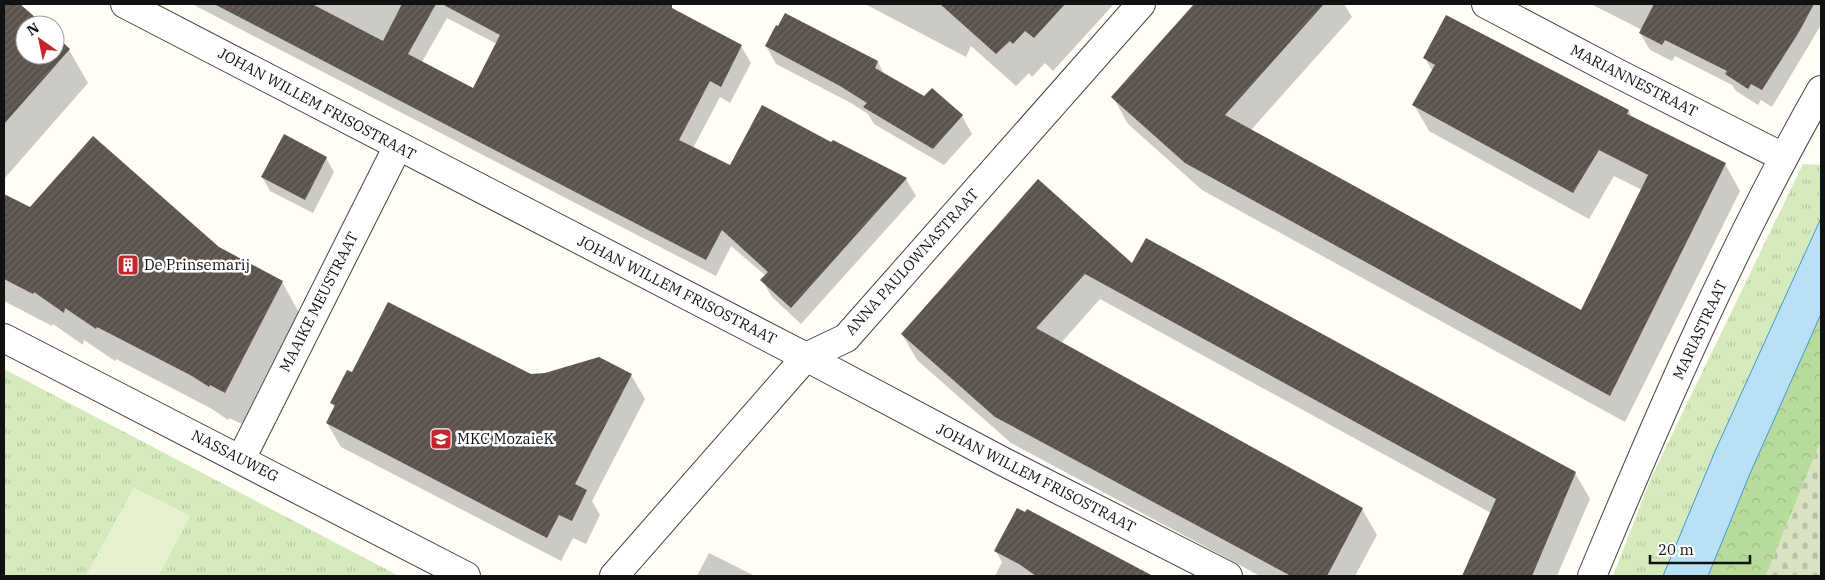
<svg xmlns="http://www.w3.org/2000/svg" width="1825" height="580" font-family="'IBM Plex Serif',serif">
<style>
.grass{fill:url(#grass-tufts)}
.forest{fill:url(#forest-crowns)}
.cemetery{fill:url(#cemetery-stones)}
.pitch{fill:#e6f2cf}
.water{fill:#b9e0f7;stroke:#3f96cf}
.shadow{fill:#0003;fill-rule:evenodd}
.building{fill:url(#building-hatch)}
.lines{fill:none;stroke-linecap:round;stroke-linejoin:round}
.minor-casing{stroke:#444;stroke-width:30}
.tertiary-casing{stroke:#444;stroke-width:30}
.minor{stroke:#fff;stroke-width:28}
.tertiary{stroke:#fff;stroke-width:28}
.labels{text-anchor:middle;stroke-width:5;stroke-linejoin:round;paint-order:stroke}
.street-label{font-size:15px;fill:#111;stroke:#fff}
.poi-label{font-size:15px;fill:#111;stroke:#fff;text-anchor:start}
</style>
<defs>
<pattern id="grass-tufts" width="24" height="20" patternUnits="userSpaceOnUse" patternTransform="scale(1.25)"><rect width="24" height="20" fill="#d5ebbd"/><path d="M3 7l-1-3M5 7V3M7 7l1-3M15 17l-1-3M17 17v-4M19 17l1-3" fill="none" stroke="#b6c8a1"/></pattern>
<pattern id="forest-crowns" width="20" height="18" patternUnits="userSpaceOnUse" patternTransform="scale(1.25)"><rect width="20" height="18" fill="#b9dc9c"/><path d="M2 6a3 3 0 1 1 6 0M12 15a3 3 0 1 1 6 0" fill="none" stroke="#9ebc85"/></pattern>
<pattern id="cemetery-stones" width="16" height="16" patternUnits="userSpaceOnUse" patternTransform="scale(1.25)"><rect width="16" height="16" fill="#d9e3c4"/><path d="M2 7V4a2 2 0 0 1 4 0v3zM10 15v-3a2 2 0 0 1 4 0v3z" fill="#b9c2a7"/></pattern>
<pattern id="building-hatch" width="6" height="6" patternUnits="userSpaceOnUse" patternTransform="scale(1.25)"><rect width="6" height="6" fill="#5a524d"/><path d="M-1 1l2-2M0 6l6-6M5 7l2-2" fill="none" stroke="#6d6662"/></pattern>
</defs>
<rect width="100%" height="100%" fill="#fffdf5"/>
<!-- grass -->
<g class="grass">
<polygon points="1803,164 1821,165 1821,218 1716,449 1663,576 1613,576 1651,478"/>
<polygon points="4,369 399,576 158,576 190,516 134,488 86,576 4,576"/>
</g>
<!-- forest -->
<polygon class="forest" points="1821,314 1821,441 1766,576 1708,576 1749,476"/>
<!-- cemetery -->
<polygon class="cemetery" points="1821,441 1821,576 1766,576"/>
<!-- pitch -->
<polygon class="pitch" points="134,488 190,516 158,576 86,576"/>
<!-- water -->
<polygon class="water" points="1821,218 1821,314 1749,476 1708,576 1663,576 1716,449"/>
<!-- shadow -->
<g class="shadow">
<polygon points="9,4 18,4 41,25 25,25 25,55 55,55 55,37 69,50 88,83 4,179 4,10"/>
<path d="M192 4H660L741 46 751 63 730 103 720 97 693 148 731 166 832 143 906 179 916 196 801 324 772 297 762 280 766 276 731 246 716 276ZM447 18 497 44 474 89 422 62Z"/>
<polygon points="865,4 1114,4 1053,71 1045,63 1032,77 1029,73 1016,86 971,46 966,57"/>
<polygon points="1195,4 1344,4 1352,17 1251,130 1582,312 1642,190 1614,176 1589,219 1429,131 1414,105 1433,72 1425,58 1629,111 1633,119 1725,164 1740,191 1625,422 1202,190 1128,124 1113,97"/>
<polygon points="1591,4 1821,4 1821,25 1772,107 1761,100 1758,105 1736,91 1732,85 1675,56 1672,61 1650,50 1640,33 1642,30"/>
<polygon points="766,46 878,62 885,76 962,116 972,134 944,165 874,124 868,114 851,103 776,64"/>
<polygon points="326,158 334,172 313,213 270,191 262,177"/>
<polygon points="1039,181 1132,265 1575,473 1590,499 1557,576 1464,576 1491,513 1100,299 1061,343 1362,509 1377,535 1355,576 1260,576 1011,443 917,360 902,334"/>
<polygon points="4,195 30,209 218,248 282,282 301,316 244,425 229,418 228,420 212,409 116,359 115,361 84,340 83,345 53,324 52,326 4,301"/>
<polygon points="353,374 530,376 545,374 631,375 645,399 592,501 600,515 586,544 573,538 561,561 341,447 327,423 335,408 331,403"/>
<polygon points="1028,510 1150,576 995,576 1002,562 996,551"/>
<polygon points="709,553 755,576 697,576"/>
</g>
<!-- building -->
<g class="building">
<polygon points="4,4 20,4 44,25 25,25 25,55 55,55 55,35 70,49 4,124"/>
<polygon points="214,4 312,4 383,41 402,4 436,4 408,54 473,88 500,35 442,4 672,4 672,8 742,45 721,87 710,81 679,140 730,165 762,105 831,142 833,140 907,178 791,308 760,280 768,272 722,230 706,260"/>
<polygon points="940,4 1065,4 1034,38 1025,31 1013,44 1010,41 996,54"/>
<polygon points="1194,4 1324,4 1225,115 1581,310 1648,175 1599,150 1573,193 1412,105 1435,65 1423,58 1446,15 1629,110 1627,114 1726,163 1610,396 1185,163 1111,97"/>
<polygon points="1654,4 1814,4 1799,32 1762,90 1751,84 1748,89 1725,74 1727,71 1665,40 1662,45 1639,33"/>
<polygon points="785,13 878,61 875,68 924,96 932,88 963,115 933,149 863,107 867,103 840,86 765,46 776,25 778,26"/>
<polygon points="284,134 327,157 305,200 261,177"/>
<polygon points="93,136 219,247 283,281 225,393 210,385 209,387 192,376 97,327 96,329 65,308 64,313 34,292 33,294 4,279 4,194 30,207"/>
<polygon points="1038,179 1132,263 1146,238 1576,472 1532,576 1462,576 1496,499 1085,274 1036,328 1363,508 1327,576 1291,576 995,417 901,334"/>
<polygon points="388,302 531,374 545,373 599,357 632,374 575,484 587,490 572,521 559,515 547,538 326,423 335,405 330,403 347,370 352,372"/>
<polygon points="1017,508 1025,512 1027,509 1153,576 1036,576 1019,564 994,551"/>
</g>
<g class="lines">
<!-- minor casing -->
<g class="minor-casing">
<g id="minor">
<polyline points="125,4 806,357 1004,462 1228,576"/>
<polyline points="1486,4 1615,72 1783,157"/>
<polyline points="4,338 466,576"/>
<polyline points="241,459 398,146"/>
<polyline points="614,576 806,357 846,338 1141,4"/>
</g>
</g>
<!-- tertiary casing -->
<g class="tertiary-casing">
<path id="tertiary" d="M1592 576C1661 411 1732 246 1821 90"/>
</g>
<!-- minor -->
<use href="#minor" class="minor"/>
<!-- tertiary -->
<use href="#tertiary" class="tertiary"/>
</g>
<!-- icons -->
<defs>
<g id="building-square" transform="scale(1.125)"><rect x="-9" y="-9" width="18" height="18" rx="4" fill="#c4262e" stroke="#fff"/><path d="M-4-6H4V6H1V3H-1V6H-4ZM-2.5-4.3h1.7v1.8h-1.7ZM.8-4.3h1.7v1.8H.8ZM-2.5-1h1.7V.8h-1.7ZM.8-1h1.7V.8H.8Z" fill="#fff"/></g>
<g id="school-square" transform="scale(1.125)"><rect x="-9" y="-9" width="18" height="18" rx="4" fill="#c4262e" stroke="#fff"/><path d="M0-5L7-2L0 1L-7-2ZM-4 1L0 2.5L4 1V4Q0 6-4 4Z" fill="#fff"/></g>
</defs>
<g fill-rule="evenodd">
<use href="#building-square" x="128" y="265"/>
<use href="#school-square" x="441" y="439"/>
</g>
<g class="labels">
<!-- street labels -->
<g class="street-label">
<text transform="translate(1634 81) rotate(27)" y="5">MARIANNESTRAAT</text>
<text transform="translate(317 104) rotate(28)" y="5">JOHAN WILLEM FRISOSTRAAT</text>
<text transform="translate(912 262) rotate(-48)" y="5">ANNA PAULOWNASTRAAT</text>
<text transform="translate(677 290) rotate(27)" y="5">JOHAN WILLEM FRISOSTRAAT</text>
<text transform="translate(319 302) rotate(-63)" y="5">MAAIKE MEUSTRAAT</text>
<text transform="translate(1700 330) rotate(-65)" y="5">MARIASTRAAT</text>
<text transform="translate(235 456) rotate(27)" y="5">NASSAUWEG</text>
<text transform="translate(1036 478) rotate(27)" y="5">JOHAN WILLEM FRISOSTRAAT</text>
</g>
<!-- poi labels -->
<g class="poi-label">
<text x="144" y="270">De Prinsemarij</text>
<text x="457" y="444">MKC MozaieK</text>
</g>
</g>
<!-- border -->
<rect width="1825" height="580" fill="none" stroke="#111111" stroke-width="10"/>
<!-- north arrow -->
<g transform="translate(40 40) rotate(327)"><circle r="24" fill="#ffffff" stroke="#a0a0a0"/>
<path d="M0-4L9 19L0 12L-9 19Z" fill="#c4262e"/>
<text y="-8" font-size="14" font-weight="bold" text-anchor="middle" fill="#111111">N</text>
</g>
<!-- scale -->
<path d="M1650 555v8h100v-8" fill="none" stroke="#111111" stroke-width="2.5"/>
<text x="1658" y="555" font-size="15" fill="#111111" stroke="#ffffff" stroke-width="4" paint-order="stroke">20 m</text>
</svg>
